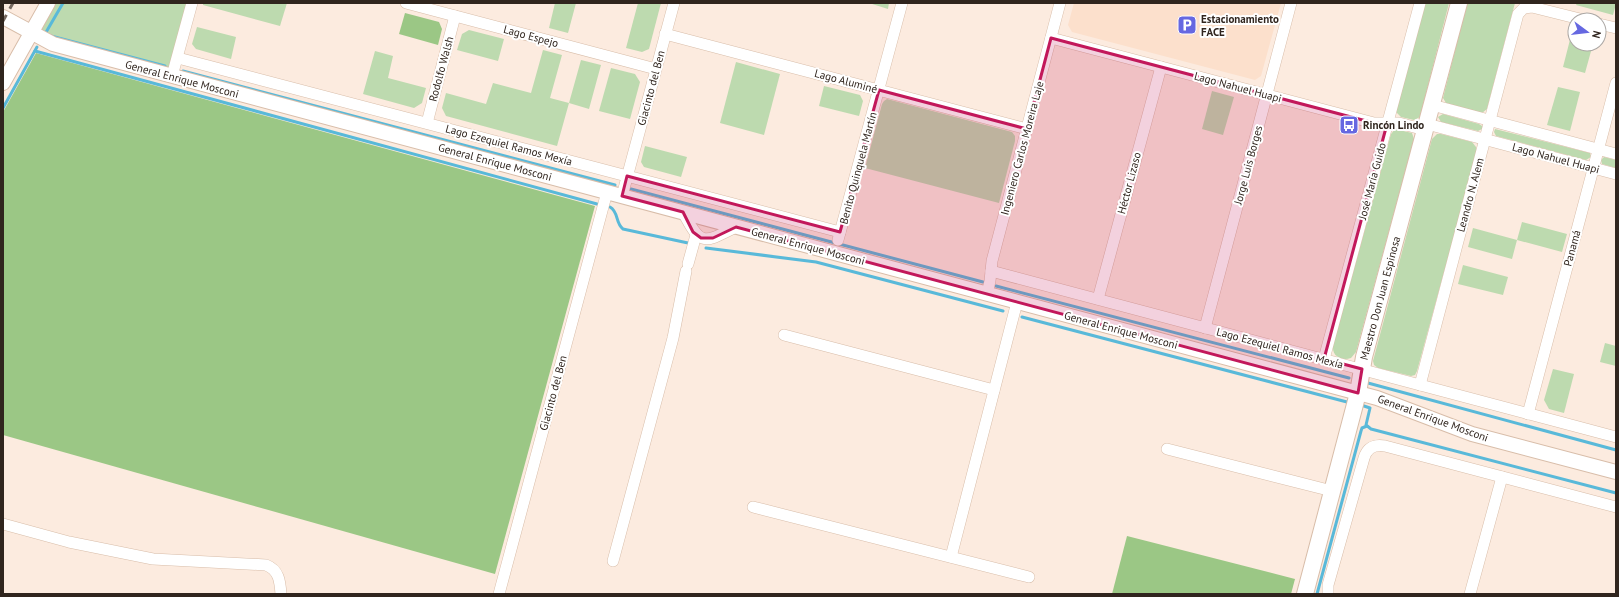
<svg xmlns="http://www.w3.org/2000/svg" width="1619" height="597" font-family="'PT Sans',sans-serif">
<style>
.built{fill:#fce0cc}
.green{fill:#bddaaf}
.forest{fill:#9bc785}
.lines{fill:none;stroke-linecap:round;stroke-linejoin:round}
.stream{stroke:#59b9d9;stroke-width:3}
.minor-casing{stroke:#d8bda9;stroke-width:12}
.tertiary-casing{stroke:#d8bda9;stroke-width:16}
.secondary-casing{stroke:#d8bda9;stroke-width:18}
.minor{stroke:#fff;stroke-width:11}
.tertiary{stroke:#fff;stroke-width:14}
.secondary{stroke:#fff;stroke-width:16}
.rail{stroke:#766960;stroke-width:3;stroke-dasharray:7 7;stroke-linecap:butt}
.marked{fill:#c2185b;fill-opacity:0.2;stroke:#c2185b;stroke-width:3;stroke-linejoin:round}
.labels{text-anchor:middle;stroke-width:4;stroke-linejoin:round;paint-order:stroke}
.poi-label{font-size:11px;font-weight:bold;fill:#30251e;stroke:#fff;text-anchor:start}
.street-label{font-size:11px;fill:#30251e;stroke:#fff}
</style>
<rect width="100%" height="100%" fill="#fcebdf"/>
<!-- built -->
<polygon class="built" points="1074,3 1281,3 1261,76 1255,80 1072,32 1068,25"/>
<!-- green -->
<g class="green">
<polygon points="56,3 187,3 169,67 167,69 42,37 40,31"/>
<polygon points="203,3 287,3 280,26 203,5"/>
<polygon points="555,3 576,3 568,33 549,28"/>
<polygon points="638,3 661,3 649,49 642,52 626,48"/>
<polygon points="869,3 889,3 888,9"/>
<polygon points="1425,3 1449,3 1420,117 1414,120 1401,117 1396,112"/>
<polygon points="1467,3 1515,3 1487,109 1482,113 1446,103 1443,98"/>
<polygon points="1577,3 1616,3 1616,4 1613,15 1576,5"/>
<polygon points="197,27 236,37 231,59 196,49 192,44"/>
<polygon points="1573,28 1575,28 1575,44 1593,44 1585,73 1563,67"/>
<polygon points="469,30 504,39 498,61 457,50 462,34"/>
<polygon points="543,50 562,55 550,98 569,103 581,60 601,65 589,109 569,103 557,146 446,116 442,108 446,93 486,104 493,83 531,93"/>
<polygon points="375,51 393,56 388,78 426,88 422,103 414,108 363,94"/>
<polygon points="736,62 780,74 764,135 720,123"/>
<polygon points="611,68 635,74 640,82 630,119 599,111"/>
<polygon points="824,86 860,95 863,101 859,116 819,106"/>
<polygon points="1558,87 1580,92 1570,131 1547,125"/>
<polygon points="1212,91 1234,97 1223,135 1202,129"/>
<polygon points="887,99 1012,132 1015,136 1015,141 999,203 865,168 882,104 884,101"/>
<polygon points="1443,114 1479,124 1482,126 1482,129 1478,131 1441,122 1438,117"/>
<path d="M1395 129 1412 133 1414 139 1356 352 1351 358C1342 361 1332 357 1333 346L1391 134Z"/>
<polygon points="1495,129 1590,153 1591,157 1586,160 1496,136 1494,132"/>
<polygon points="1437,134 1441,134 1472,142 1476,147 1477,151 1417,371 1415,375 1411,376 1378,368 1374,365 1373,361 1432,139"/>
<polygon points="645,146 687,157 681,177 644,167 641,162"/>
<polygon points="1604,157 1616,160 1616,168 1602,164 1601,160"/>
<polygon points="1522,222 1567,234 1562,252 1517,240 1512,259 1468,247 1473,228 1517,240"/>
<polygon points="1463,265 1508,277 1503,295 1458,284"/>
<polygon points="1605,343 1616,346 1616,366 1600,362"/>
<polygon points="1553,369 1574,374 1564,413 1549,409 1544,400"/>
</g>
<!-- forest -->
<g class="forest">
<polygon points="405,13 439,22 442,29 438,45 399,34"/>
<polygon points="36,53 595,206 495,574 3,435 3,112"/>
<polygon points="1127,536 1295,579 1291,594 1112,594"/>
</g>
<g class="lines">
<!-- stream -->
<g class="stream">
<polyline points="45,34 63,3"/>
<polyline points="51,36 165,66"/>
<polyline points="35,51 597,204"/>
<polyline points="183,71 615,185"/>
<polyline points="3,108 37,47"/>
<polyline points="631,189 983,282"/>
<path d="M610 207C619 212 615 223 623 229L688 243"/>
<polyline points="706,248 816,262 1003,311"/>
<polyline points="996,286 1349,378"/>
<polyline points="1022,317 1347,402"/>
<polyline points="1368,383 1616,450"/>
<polyline points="1361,405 1370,408 1366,425 1371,429 1616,493"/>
<polyline points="1317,594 1361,431 1362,428 1367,426"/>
</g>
<!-- minor casing -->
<g class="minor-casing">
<g id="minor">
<polyline points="406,3 656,69"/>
<polyline points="1599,24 1616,28"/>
<polyline points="665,34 1027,129"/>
<polyline points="1051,38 1374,123 1399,123 1425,130"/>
<polyline points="178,58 840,232"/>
<polyline points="172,76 192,3"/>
<polyline points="1432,105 1616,154"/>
<polyline points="427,123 455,16"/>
<polyline points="1427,124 1616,174"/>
<polyline points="622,196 674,3"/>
<path d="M683 212C701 247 704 243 736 227"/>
<polyline points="838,240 902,3"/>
<polyline points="688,264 696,235"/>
<polyline points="991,271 1616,437"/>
<polyline points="987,294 990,281 992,261 1060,3"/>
<polyline points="1098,299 1161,67"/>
<polyline points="1205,328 1291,3"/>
<polyline points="784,335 994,390"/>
<polyline points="1324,359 1420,3"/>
<polyline points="1420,385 1518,14 1524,8 1532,7 1584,20"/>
<polyline points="1528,414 1616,83"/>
<polyline points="1167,449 1332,491"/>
<polyline points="753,507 1029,577"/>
<path d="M3 524 69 542 153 559 266 565C279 570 280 581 281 594"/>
<polyline points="951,557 1017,302"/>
<polyline points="613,561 673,338 686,271"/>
<polyline points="499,594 607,192"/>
<path d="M1328 594V585L1364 458C1367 448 1374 444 1385 446L1616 507"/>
<polyline points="1470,594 1502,477"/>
</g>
</g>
<!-- tertiary casing -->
<g class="tertiary-casing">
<g id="tertiary">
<polyline points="3,17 53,44 1377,398 1472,434 1616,472"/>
<polyline points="3,83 48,3"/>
</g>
</g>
<!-- secondary casing -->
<g class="secondary-casing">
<polyline id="secondary" points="1305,594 1358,393 1364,357 1459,3"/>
</g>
<!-- minor -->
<use href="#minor" class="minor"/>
<!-- tertiary -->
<use href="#tertiary" class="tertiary"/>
<!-- secondary -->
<use href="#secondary" class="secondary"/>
<!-- rail -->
<polyline class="rail" points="3,21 13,3"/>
</g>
<!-- marked area -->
<path class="marked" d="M1051 38 1374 123 1387 124 1324 359 1362 369 1358 393 736 227 713 238H701L693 232 683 212 622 196 627 176 840 232 879 90 1027 129Z"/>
<!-- icons -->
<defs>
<g id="parking-square" transform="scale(1)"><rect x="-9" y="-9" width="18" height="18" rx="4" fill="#6668e1" stroke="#fff"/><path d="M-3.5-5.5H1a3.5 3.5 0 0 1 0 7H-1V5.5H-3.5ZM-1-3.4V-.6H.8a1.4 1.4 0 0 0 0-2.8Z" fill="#fff"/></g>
<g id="bus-square" transform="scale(1)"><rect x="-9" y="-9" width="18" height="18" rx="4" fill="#6668e1" stroke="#fff"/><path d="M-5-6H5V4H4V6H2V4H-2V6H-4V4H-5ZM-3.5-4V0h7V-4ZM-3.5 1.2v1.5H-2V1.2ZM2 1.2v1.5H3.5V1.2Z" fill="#fff"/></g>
</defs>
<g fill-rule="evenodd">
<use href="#parking-square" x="1187" y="25"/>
<use href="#bus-square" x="1349" y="125"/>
</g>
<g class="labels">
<!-- poi labels -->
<g class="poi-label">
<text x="1201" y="23">Estacionamiento<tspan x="1201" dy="13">FACE</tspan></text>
<text x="1363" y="129">Rincón Lindo</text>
</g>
<!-- street labels -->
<g class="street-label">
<text transform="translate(531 36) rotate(15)" y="4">Lago Espejo</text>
<text transform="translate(441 69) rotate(-75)" y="4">Rodolfo Walsh</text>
<text transform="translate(182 79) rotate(15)" y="4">General Enrique Mosconi</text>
<text transform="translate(846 81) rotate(15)" y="4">Lago Aluminé</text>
<text transform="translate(1238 87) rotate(15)" y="4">Lago Nahuel Huapi</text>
<text transform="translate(651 88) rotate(-75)" y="4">Giacinto del Ben</text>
<text transform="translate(509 145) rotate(15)" y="4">Lago Ezequiel Ramos Mexía</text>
<text transform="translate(1022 148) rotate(-75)" y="4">Ingeniero Carlos Moreira Laje</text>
<text transform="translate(1556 158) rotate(15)" y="4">Lago Nahuel Huapi</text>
<text transform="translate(495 162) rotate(15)" y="4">General Enrique Mosconi</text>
<text transform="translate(1248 165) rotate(-75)" y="4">Jorge Luis Borges</text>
<text transform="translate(858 168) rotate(-75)" y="4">Benito Quinquela Martín</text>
<text transform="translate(1372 181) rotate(-75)" y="4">José María Guido</text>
<text transform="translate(1129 183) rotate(-75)" y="4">Héctor Lizaso</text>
<text transform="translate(1470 195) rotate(-75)" y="4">Leandro N. Alem</text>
<text transform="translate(808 246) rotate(15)" y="4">General Enrique Mosconi</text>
<text transform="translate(1572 248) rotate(-75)" y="4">Panamá</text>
<text transform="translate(1380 298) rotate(-75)" y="4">Maestro Don Juan Espinosa</text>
<text transform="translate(1121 330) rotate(15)" y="4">General Enrique Mosconi</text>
<text transform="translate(1280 348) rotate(15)" y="4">Lago Ezequiel Ramos Mexía</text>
<text transform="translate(553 393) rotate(-75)" y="4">Giacinto del Ben</text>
<text transform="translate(1433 418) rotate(20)" y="4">General Enrique Mosconi</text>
</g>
</g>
<!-- border -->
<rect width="1619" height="597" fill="none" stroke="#30251e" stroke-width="8"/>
<!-- north arrow -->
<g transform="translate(1587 32) rotate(105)"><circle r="19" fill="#ffffff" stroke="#aca8a5"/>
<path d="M0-3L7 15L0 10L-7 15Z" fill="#6668e1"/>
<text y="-6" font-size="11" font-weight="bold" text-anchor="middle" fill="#30251e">N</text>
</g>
</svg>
